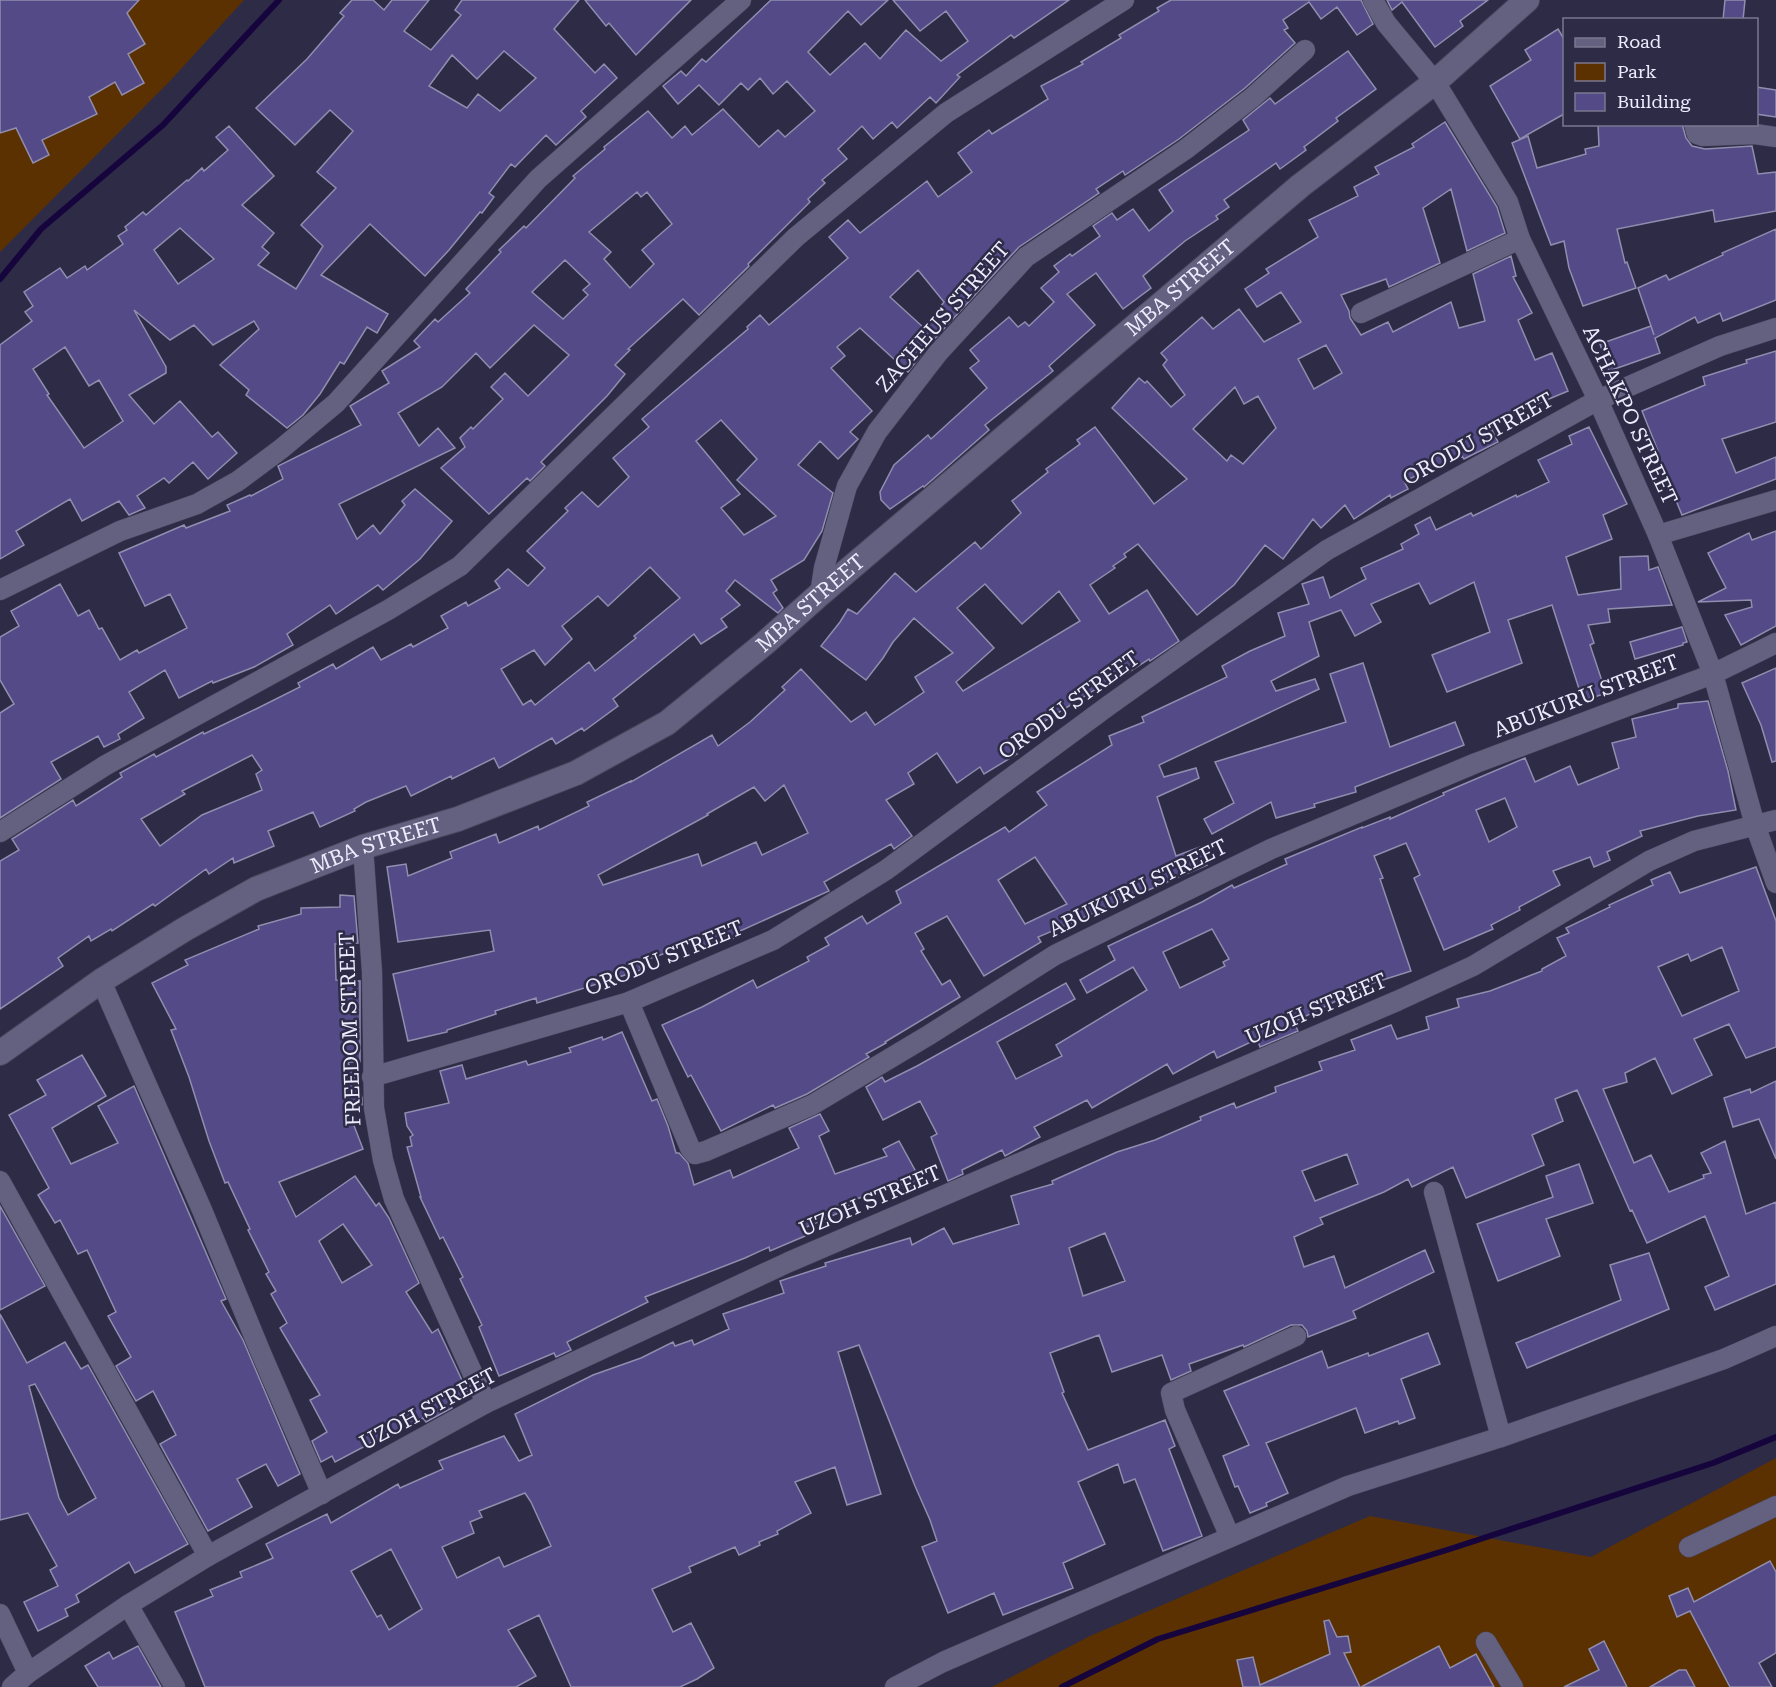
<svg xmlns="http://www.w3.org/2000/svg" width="1776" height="1687" font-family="'Roboto Serif',serif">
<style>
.green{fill:#5c3102}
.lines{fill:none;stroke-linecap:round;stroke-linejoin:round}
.stream{stroke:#16043d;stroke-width:6}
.building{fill:#534a87;stroke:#908eaf;stroke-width:1.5;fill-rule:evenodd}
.minor-casing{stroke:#4a475e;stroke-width:21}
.tertiary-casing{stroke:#4a475e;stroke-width:26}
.minor{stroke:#646180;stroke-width:20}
.tertiary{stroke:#646180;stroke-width:24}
.labels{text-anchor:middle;stroke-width:5;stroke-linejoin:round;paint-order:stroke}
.street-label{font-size:21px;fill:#edecfe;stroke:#2e2b47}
</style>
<rect width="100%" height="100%" fill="#2e2b47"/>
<!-- green -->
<g class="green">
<polygon points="0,0 244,0 169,82 0,252"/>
<polygon points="1776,1458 1776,1643 1731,1687 992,1687 1090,1636 1370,1516 1591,1557"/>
</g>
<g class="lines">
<!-- stream -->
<g class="stream">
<polyline points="0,279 41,229 163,125 279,0"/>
<polyline points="1062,1687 1158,1639 1450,1549 1713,1463 1776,1437"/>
</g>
</g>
<!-- building -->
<g class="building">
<polygon points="0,0 139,0 127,13 145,44 128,54 144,83 122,95 115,82 89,97 97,114 42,140 49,155 33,163 16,128 0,133"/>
<path d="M352 0H373L384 10 392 0H429L404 31 431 50 461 15 455 10 462 0H579L554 29 595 73 604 64 617 78 581 111 586 117 556 145 546 135 515 167 511 164 489 193 494 197 482 213 480 212 449 250 425 276 370 224 321 275 388 314 377 333 367 327 344 364 340 362 320 394 303 415 287 428 246 395 249 390 220 365 259 329 254 321 213 345 194 325 170 340 134 310 166 367V373L129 395 154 424 180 401 212 437 218 432 237 453 208 479 193 462 169 483 164 478 137 496 145 508 129 515 119 501 82 521 70 499 16 531 24 545 0 559V345L32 321 25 312 33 306 24 292 60 268 67 278 85 266 87 270 123 244 118 236 127 230 125 227 143 212 146 215 187 180 188 181 202 168 204 171 228 150 216 137 229 126 274 176 242 205 274 233 262 247 269 253 258 265 296 289 323 246 301 225 336 188 317 172 353 131 330 110 295 145 256 108 307 59 344 16 340 13ZM504 51 536 78 500 111 478 94 467 108 429 86 452 55 477 79ZM180 228 214 259 178 284 154 250ZM65 347 89 386 99 380 123 421 84 448 47 395 49 394 33 369Z"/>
<polygon points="585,0 691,0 636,55 609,23 606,26"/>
<path d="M771 0H888L861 25 848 11 808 52 830 75 865 43 880 59 906 30 941 61 968 41 946 11 920 31 893 0H1069L1014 38 1011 35 957 75 960 77 936 103 930 97 897 128 892 122 873 139 862 126 838 149 847 159 822 180 825 183 808 199 810 202 748 264 749 266 699 315 683 299 628 349 630 350 615 365 625 374 607 396 541 462 545 466 530 481 527 478 489 514 441 468 465 447 460 438 471 427 473 429 503 399 491 387 505 373 528 396 569 355 534 325 490 368 476 353 442 387 398 413 419 446 438 428 455 448 339 504 357 539 373 525 380 534 405 505 402 501 415 489 452 521 420 559 383 590 378 585 336 614 330 605 287 634 293 645 254 667 213 683 212 681 179 698 165 670 129 692 144 718 118 734 120 739 104 747 98 736 51 762 61 779 0 818V713L14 704 0 680V637L19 626 11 611 60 584 78 616 89 610 99 629 102 628 120 660 137 650 139 653 187 628 170 594 145 606 119 553 184 525 186 528 230 511 227 505 250 495 251 496 283 479 278 466 361 425 350 406 389 383 382 371 420 347 414 341 435 319 438 322 470 293 466 289 501 252 499 250 524 226 526 228 575 178 573 176 605 149 604 147 648 111 672 138 685 126 692 135 723 109 759 147 778 130 785 137 815 111 787 81 773 94 760 78 748 90 741 83 719 105 699 85 678 104 663 86 681 71 686 76 702 59 706 62ZM637 192 641 197 647 192 672 224 642 250 654 264 630 288 604 259 611 252 589 232ZM565 260 590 284 583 290 588 295 563 319 532 292Z"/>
<path d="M1171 0H1361L1373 24 1357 35 1337 7 1321 19 1309 2 1283 20 1288 28 1284 30 1295 43 1245 88 1179 139 1125 175 1123 171 1096 189 1099 193 1019 247 929 345 908 372 860 328 837 347 845 356 831 368 872 411 850 432 858 439 838 459 820 441 798 465 833 493 822 531 804 560 771 580 777 590 773 593 783 608 778 613 735 580 726 591 740 605 721 619 727 627 701 644 694 634 613 699 618 706 584 731 582 728 556 744 552 738 499 768 494 758 452 779 451 776 411 796 406 786 366 802 354 809 355 811 320 827 313 812 268 831 274 846 234 863 233 858 209 874 206 869 155 906 153 904 112 931 111 929 91 941 89 936 58 958 63 966 0 1009V861L19 850 12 839 73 800 76 806 122 777 120 773 154 754 156 757 203 732 204 734 256 709 300 687 298 683 333 664 336 669 373 647 381 660 411 644 413 647 448 628 441 616 466 602 468 606 500 588 495 581 508 569 528 586 545 568 527 551 568 511 565 508 582 492 598 507 629 477 613 458 649 427 642 419 748 329 747 327 760 315 769 325 848 258 829 237 848 220 860 233 927 181 938 197 972 172 958 153 989 130 992 134 1048 99 1041 86 1083 64 1081 62 1121 38 1119 35 1159 11 1157 8ZM918 270 944 302 924 328 890 297ZM721 420 757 459 737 480 776 516 744 535 721 508 740 494 696 441ZM650 567 680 598 634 636 636 638 595 671 589 662 535 705 531 700 523 705 501 669 534 650 545 665 572 639 562 626 598 596 608 606ZM252 755 262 770 256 774 262 790 202 815 160 846 141 819 185 794 182 791Z"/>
<polygon points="1387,0 1488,0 1460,21 1463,26 1435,47 1402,2 1392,10"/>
<polygon points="1725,0 1745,0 1743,20 1723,20"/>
<polygon points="1558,29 1564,39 1564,114 1520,139 1490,86 1531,60 1525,50"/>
<polygon points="1348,51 1376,89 1336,118 1338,121 1304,147 1306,150 1280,169 1276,163 1224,200 1229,207 1216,216 1218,219 1185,241 1143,276 1151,288 1123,309 1096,273 1067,294 1095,325 1049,366 1053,371 985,425 989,430 924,487 923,486 890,509 881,500 880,492 894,465 928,435 931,439 987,388 970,368 979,361 970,350 1009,317 1018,327 1025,322 1029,326 1054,302 1041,288 1059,272 1054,266 1070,254 1072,256 1100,236 1093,226 1112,213 1117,220 1133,209 1149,231 1173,211 1159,190 1249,130 1243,120 1270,98 1275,104"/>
<polygon points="1756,87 1776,90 1776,117 1756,114"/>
<path d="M1445 122 1497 207 1505 233 1467 251 1451 189 1423 208 1440 263 1389 287 1386 279 1341 295 1349 311 1350 318 1361 335 1388 322 1393 332 1451 302 1459 328 1485 321 1473 274 1511 256 1516 276 1513 277 1532 313 1518 320 1535 360 1552 353 1568 391 1489 424 1498 442 1464 459 1462 456 1404 481 1408 489 1391 498 1390 495 1354 519 1345 505 1321 528 1313 519 1283 559 1265 545 1234 585 1197 615 1138 544 1124 554 1126 557 1113 566 1115 568 1090 585 1109 614 1147 590 1179 641 1150 661 1149 659 1106 687 1104 684 1010 743 1017 754 984 774 980 767 957 783 937 753 908 773 914 784 886 800 912 836 894 849 891 844 824 882 829 891 740 931 741 936 695 951 693 944 639 962 641 970 537 1003 536 998 495 1011 496 1014 447 1030V1032L408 1041 393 974 494 951 490 930 398 942 387 867 406 864 408 876 452 858 450 852 496 834 499 843 538 826 539 830 589 806 587 802 631 781V782L712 735 718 746 750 722 785 690 782 687 801 669 851 722 866 712 875 725 924 692 915 677 953 653 914 618 893 642 883 658 866 680 821 646 840 622 848 609 857 614 895 573 916 592 975 542 981 549 1021 513 1012 501 1048 472 1046 469 1080 444 1077 440 1095 427 1154 504 1187 479 1112 408 1139 378 1145 383 1147 381 1171 407 1185 395 1163 365 1167 360 1161 353 1202 317 1213 329 1239 309 1264 342 1301 322 1281 292 1257 307 1245 289 1269 273 1266 269 1318 237 1309 220 1358 196 1354 187 1379 174 1375 167 1414 147 1412 144ZM1326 345 1342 373 1314 389 1298 359ZM1235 387 1244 404 1258 396 1276 428 1243 464 1231 455 1227 461 1193 429ZM985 584 1022 624 1059 591 1080 621 963 691 956 682 994 648 957 608ZM784 785 808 833 762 855 756 842 702 866 698 854 603 885 598 875 708 815 707 814 754 787 765 801Z"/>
<polygon points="1598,124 1682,124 1686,138 1692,146 1705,149 1752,146 1758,174 1776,172 1776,211 1715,222 1713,210 1617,229 1625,263 1627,262 1636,288 1583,306 1569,268 1564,241 1551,245 1512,143 1528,136 1537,168 1586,154 1585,149 1599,146"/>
<polygon points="1776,229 1776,300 1723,321 1720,313 1698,323 1695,317 1655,338 1660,353 1609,371 1600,344 1651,326 1654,335 1638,288 1666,275 1669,280 1723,255 1722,253"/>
<polygon points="1776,351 1776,422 1722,439 1736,473 1776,457 1776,479 1682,515 1665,474 1663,475 1654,453 1658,451 1642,411 1705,385 1703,377 1747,363 1746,360"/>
<path d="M1589 427 1627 504 1603 515 1612 539 1566 557 1578 595 1621 589 1620 557 1648 556 1649 570 1658 567 1672 605 1608 609 1610 622 1588 625 1594 643 1590 645 1606 693 1583 701 1552 605 1508 620 1522 663 1447 692 1432 655 1490 632 1474 582 1430 604 1419 583 1371 604 1381 622 1355 636 1341 610 1309 622 1319 656 1271 681 1276 691 1315 679 1319 689 1159 765 1164 777 1196 768 1199 778 1157 797 1176 856 1200 847 1207 865 1038 937 1041 942 984 976 947 916 915 933 924 949 921 951 942 985 950 980 960 997 885 1042 886 1043 866 1054 869 1057 807 1094 775 1108 773 1105 721 1131 691 1075 688 1077 662 1025 702 1007 753 980 757 988 809 961 807 957 829 945 825 938 847 925 862 916 867 924 901 903 896 891 1005 827 1009 832 1047 805 1037 792 1112 745 1109 736 1144 722 1142 717 1227 677 1222 666 1250 651 1285 636 1278 613 1309 604 1302 584 1323 577 1330 598 1366 579 1361 568 1403 549 1401 544 1419 534 1415 525 1430 517 1436 530 1471 513 1473 516 1516 495 1517 497 1549 482 1538 460 1572 444 1569 436ZM1035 857 1067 904 1025 924 998 880Z"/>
<polygon points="1776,531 1776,626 1741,645 1725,615 1752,607 1751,600 1698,602 1726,588 1708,553 1749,533 1752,540"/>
<polygon points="1682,627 1687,642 1683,643 1683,645 1635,659 1630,642"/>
<polygon points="1363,663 1390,747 1455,722 1464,745 1355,787 1356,792 1314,804 1315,807 1276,818 1271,802 1212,834 1204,819 1234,803 1215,762 1346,722 1330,674"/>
<polygon points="1776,668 1776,761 1772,762 1761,725 1742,683"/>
<path d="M1708 701 1728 771 1736 810 1698 816 1640 831 1642 836 1607 852 1610 860 1594 867 1590 857 1553 871 1560 885 1519 907 1520 910 1491 925 1493 929 1444 950 1414 878 1420 875 1406 843 1374 856 1383 878 1380 879 1411 971 1370 984 1294 1022 1298 1031 1260 1047 1257 1039 1217 1058 1214 1051 1173 1074 1167 1064 1092 1108 1087 1100 1034 1127 1040 1137 1005 1156 1002 1150 962 1170 963 1174 948 1181 931 1137 937 1134 920 1101 883 1120 866 1087 882 1077 885 1082 917 1066 1066 983 1075 999 997 1042 1016 1079 1062 1056 1056 1045 1147 990 1133 967 1087 993 1080 980 1115 960 1108 946 1202 902 1232 885 1234 888 1287 864 1285 859 1362 827V828L1390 817V819L1444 795 1443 793 1525 758 1535 782 1570 766 1578 785 1619 768 1612 743 1636 737 1632 719 1678 708V704ZM1505 798 1517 827 1489 842 1476 810ZM1212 929 1229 959 1223 962 1225 966 1180 988 1163 952Z"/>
<path d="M1756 867 1776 921V1047L1746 1058 1729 1024 1694 1039 1712 1075 1672 1094 1655 1058 1625 1073 1627 1082 1603 1089 1634 1163 1651 1155 1669 1192 1704 1178 1703 1175 1711 1173 1701 1153 1725 1141 1746 1214 1776 1202V1284L1715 1310 1705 1287 1729 1276 1705 1216 1647 1243 1632 1210 1630 1211 1577 1090 1555 1099 1563 1121 1532 1135 1544 1165 1466 1198 1453 1167 1412 1187 1408 1179 1384 1192 1320 1218 1323 1224 1294 1237 1304 1267 1334 1256 1345 1288 1425 1250 1434 1272 1353 1311 1356 1318 1308 1337 1307 1331 1302 1325H1291L1244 1347 1243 1345 1189 1364 1191 1371 1171 1380 1162 1355 1112 1372 1099 1335 1050 1353 1064 1392 1062 1393 1088 1450 1165 1420 1175 1446 1169 1449 1202 1536 1163 1551 1135 1479 1124 1483 1118 1464 1078 1482 1105 1544 1063 1563 1073 1588 1003 1615 994 1593 948 1613 922 1547 937 1541 930 1520 915 1486 859 1345 838 1352 881 1494 847 1505 835 1467 795 1482 811 1513 777 1531 778 1534 759 1542 760 1545 739 1555 735 1547 689 1567 691 1572 652 1589 673 1632 691 1623 714 1668 697 1679 680 1687H571L539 1615 508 1630 536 1676 516 1687H205L175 1612 213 1596 210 1590 242 1577 240 1572 273 1558 266 1544 327 1514 331 1523 398 1484 400 1488 443 1469 439 1461 504 1436 519 1461 532 1455 515 1414 593 1375 641 1358 673 1342 675 1346 692 1340 694 1345 729 1329 723 1314 784 1293 780 1281 826 1266 825 1263 910 1238 912 1245 944 1228 953 1244 1019 1224 1011 1196 1053 1184 1052 1181 1117 1152 1155 1140 1201 1120 1200 1117 1234 1103 1236 1108 1276 1092 1275 1087 1322 1070 1319 1062 1355 1050 1351 1040 1391 1025 1397 1039 1429 1029 1426 1017 1459 1007 1457 999 1490 991 1542 971V969L1566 956 1557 938 1569 933 1566 928 1610 907 1609 905 1653 885 1651 880 1670 872 1680 893ZM1722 947 1739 991 1682 1016 1658 967 1688 954 1691 961ZM1347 1154 1358 1184 1315 1201 1302 1171ZM1105 1233 1125 1281 1083 1296 1069 1248ZM525 1493 531 1502 551 1546 504 1567 499 1557 457 1578 442 1547 474 1533 470 1522 482 1517 479 1511ZM391 1549 422 1609 389 1630 381 1615 377 1617 351 1571Z"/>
<path d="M340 895 354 896 358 943 335 944 336 980 360 981V1062H348L362 1098V1105L348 1110 363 1149 279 1182 296 1217 355 1176 376 1206 379 1203 389 1218 419 1283 406 1292 432 1333 438 1329 468 1393 450 1404 452 1408 426 1422 423 1418 388 1438 386 1435 335 1462 332 1456 321 1462 312 1441 327 1432 310 1400 320 1395 280 1328 287 1323 271 1294 276 1291 266 1274 269 1272 248 1230 250 1229 228 1182 225 1183 209 1141 189 1077 171 1030 176 1029 152 983 188 965 185 960 259 929 258 926 301 914V908L340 907ZM343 1224 372 1265 342 1283 319 1241Z"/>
<polygon points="622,1032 652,1101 657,1099 668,1126 676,1153 679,1153 688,1163 694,1185 730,1170 733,1178 799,1148 789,1128 820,1114 829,1131 819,1136 835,1174 887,1156 883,1149 899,1141 921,1181 905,1190 902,1184 847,1202 850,1208 802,1229 805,1236 770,1251 769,1247 745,1258 645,1297 648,1302 567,1342 571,1350 556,1357 554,1353 499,1376 479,1327 482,1325 460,1279 463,1277 443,1237 440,1239 420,1197 421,1197 407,1147 412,1146 410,1137 413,1135 407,1126 405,1113 449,1103 440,1071 462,1065 466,1079 526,1061 528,1065 571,1052 569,1048 602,1037 603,1040"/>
<polygon points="82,1055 106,1096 52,1128 71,1164 118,1143 98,1106 134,1086 226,1299 221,1301 243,1340 300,1474 278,1486 266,1464 237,1479 252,1507 208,1531 160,1444 176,1435 153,1391 136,1401 116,1366 131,1357 108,1316 116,1312 87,1250 78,1254 60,1220 55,1223 38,1195 49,1188 9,1115 46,1095 37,1080"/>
<polygon points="1776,1081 1776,1159 1759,1119 1733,1127 1724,1098 1750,1089 1751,1093"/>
<polygon points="1579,1164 1593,1203 1546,1219 1560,1256 1498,1281 1477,1224 1553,1197 1546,1176"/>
<polygon points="0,1206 45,1286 0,1310"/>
<polygon points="1649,1253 1669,1309 1527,1368 1516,1343 1621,1300 1610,1265"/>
<path d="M0 1314 27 1363 65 1342 81 1369 88 1365 188 1544 135 1573 129 1562 76 1595 79 1602 65 1609 68 1616 38 1631 24 1602 58 1586 50 1570 57 1566 28 1513 0 1520ZM35 1384 96 1498 68 1515 59 1498 29 1386Z"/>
<polygon points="1428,1333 1440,1364 1401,1379 1415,1418 1399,1424 1398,1421 1365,1433 1356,1408 1266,1443 1288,1493 1266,1503 1267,1506 1250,1513 1238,1486 1235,1487 1223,1456 1249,1445 1224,1391 1322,1351 1328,1368 1368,1353 1369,1356"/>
<polygon points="1770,1561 1776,1572 1776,1653 1759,1663 1772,1687 1730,1687 1690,1611 1677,1617 1669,1596 1688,1588 1694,1602"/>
<polygon points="1329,1620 1337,1637 1348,1636 1351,1652 1344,1653 1360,1687 1243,1687 1237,1660 1253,1657 1260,1685 1330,1654 1324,1621"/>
<polygon points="1604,1641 1627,1687 1564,1687 1599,1670 1589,1649"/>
<polygon points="138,1646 161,1687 98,1687 85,1666 109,1652 113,1659"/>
<polygon points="1439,1646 1450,1668 1476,1654 1494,1687 1361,1687"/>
<polygon points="1679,1670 1686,1670 1695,1687 1650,1687"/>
</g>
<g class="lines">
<!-- minor casing -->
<g class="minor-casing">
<g id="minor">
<polyline points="1373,0 1386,23 1435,82 1508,202 1520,239 1598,400 1658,535 1713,674 1755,825 1776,883"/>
<polyline points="1694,124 1697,134 1703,136 1755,134 1776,137"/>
<polyline points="1361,313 1520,239"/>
<polyline points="1658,535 1776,500"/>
<polyline points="0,590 120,531 197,504 238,481 281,449 336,403 538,179 741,0"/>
<polyline points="820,594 824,568 847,486 877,432 938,353 1026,257 1186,149 1253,97 1305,50"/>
<polyline points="0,832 106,765 388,610 460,566 796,237 946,113 1124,0"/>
<polyline points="363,847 372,972 374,1108 383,1160 394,1199 486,1403"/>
<polyline points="101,981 202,1210 261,1353 322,1494"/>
<polyline points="629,1002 690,1148 695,1154 706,1151 812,1105 929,1035 1055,955 1271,849 1476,763 1713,674 1776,643"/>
<polyline points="372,1077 629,1002 773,940 886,870 1108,706 1327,550 1598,400 1720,346 1776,328"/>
<polyline points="0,1181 208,1556"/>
<polyline points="1434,1192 1501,1437"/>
<polyline points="1230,1537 1175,1410 1171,1393 1296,1336"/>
<polyline points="1689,1547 1776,1506"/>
<polyline points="128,1605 175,1687"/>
<polyline points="0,1614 28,1673"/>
<polyline points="1486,1642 1513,1687"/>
<polyline points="12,1687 28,1673 128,1605 208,1556 486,1403 789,1262 1397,1001 1473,966 1649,861 1694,841 1776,820"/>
<polyline points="895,1687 943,1662 1348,1486 1501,1437 1724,1359 1776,1336"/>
</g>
</g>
<!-- tertiary casing -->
<g class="tertiary-casing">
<g id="tertiary">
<path id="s1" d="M0 1053 101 981 185 929 256 889 363 847 458 819 576 773 667 723 765 643 820 594 1300 186 1435 82 1527 0"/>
</g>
</g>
<!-- minor -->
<use href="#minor" class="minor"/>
<!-- tertiary -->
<use href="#tertiary" class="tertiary"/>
</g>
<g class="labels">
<!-- street labels -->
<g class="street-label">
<text dy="7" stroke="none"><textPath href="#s1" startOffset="1422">MBA STREET</textPath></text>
<text transform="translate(943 317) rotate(-49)" y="7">ZACHEUS STREET</text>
<text transform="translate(1630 415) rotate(65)" y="7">ACHAKPO STREET</text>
<text transform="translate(1478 439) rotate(-29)" y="7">ORODU STREET</text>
<text dy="7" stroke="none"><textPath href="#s1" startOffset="936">MBA STREET</textPath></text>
<text transform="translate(1586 696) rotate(-21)" y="7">ABUKURU STREET</text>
<text transform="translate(1069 705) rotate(-36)" y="7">ORODU STREET</text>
<text dy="7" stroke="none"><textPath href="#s1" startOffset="432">MBA STREET</textPath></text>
<text transform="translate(1138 888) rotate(-26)" y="7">ABUKURU STREET</text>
<text transform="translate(664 958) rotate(-22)" y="7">ORODU STREET</text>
<text transform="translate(1316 1009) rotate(-23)" y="7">UZOH STREET</text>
<text transform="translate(350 1029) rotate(-92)" y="7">FREEDOM STREET</text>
<text transform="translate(870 1201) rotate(-23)" y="7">UZOH STREET</text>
<text transform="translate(428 1409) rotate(-28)" y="7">UZOH STREET</text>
</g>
</g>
<!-- legend -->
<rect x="1563" y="18" width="195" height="108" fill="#2e2b47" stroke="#7a7890" stroke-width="1.5"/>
<rect x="1575" y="38" width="30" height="9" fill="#646180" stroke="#7a7890" stroke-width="1.5"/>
<text x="1617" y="48" font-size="18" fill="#edecfe">Road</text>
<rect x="1575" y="63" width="30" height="18" fill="#5c3102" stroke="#7a7890" stroke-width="1.5"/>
<text x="1617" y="78" font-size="18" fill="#edecfe">Park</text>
<rect x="1575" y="93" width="30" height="18" fill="#534a87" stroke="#7a7890" stroke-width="1.5"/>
<text x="1617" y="108" font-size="18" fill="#edecfe">Building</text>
</svg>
